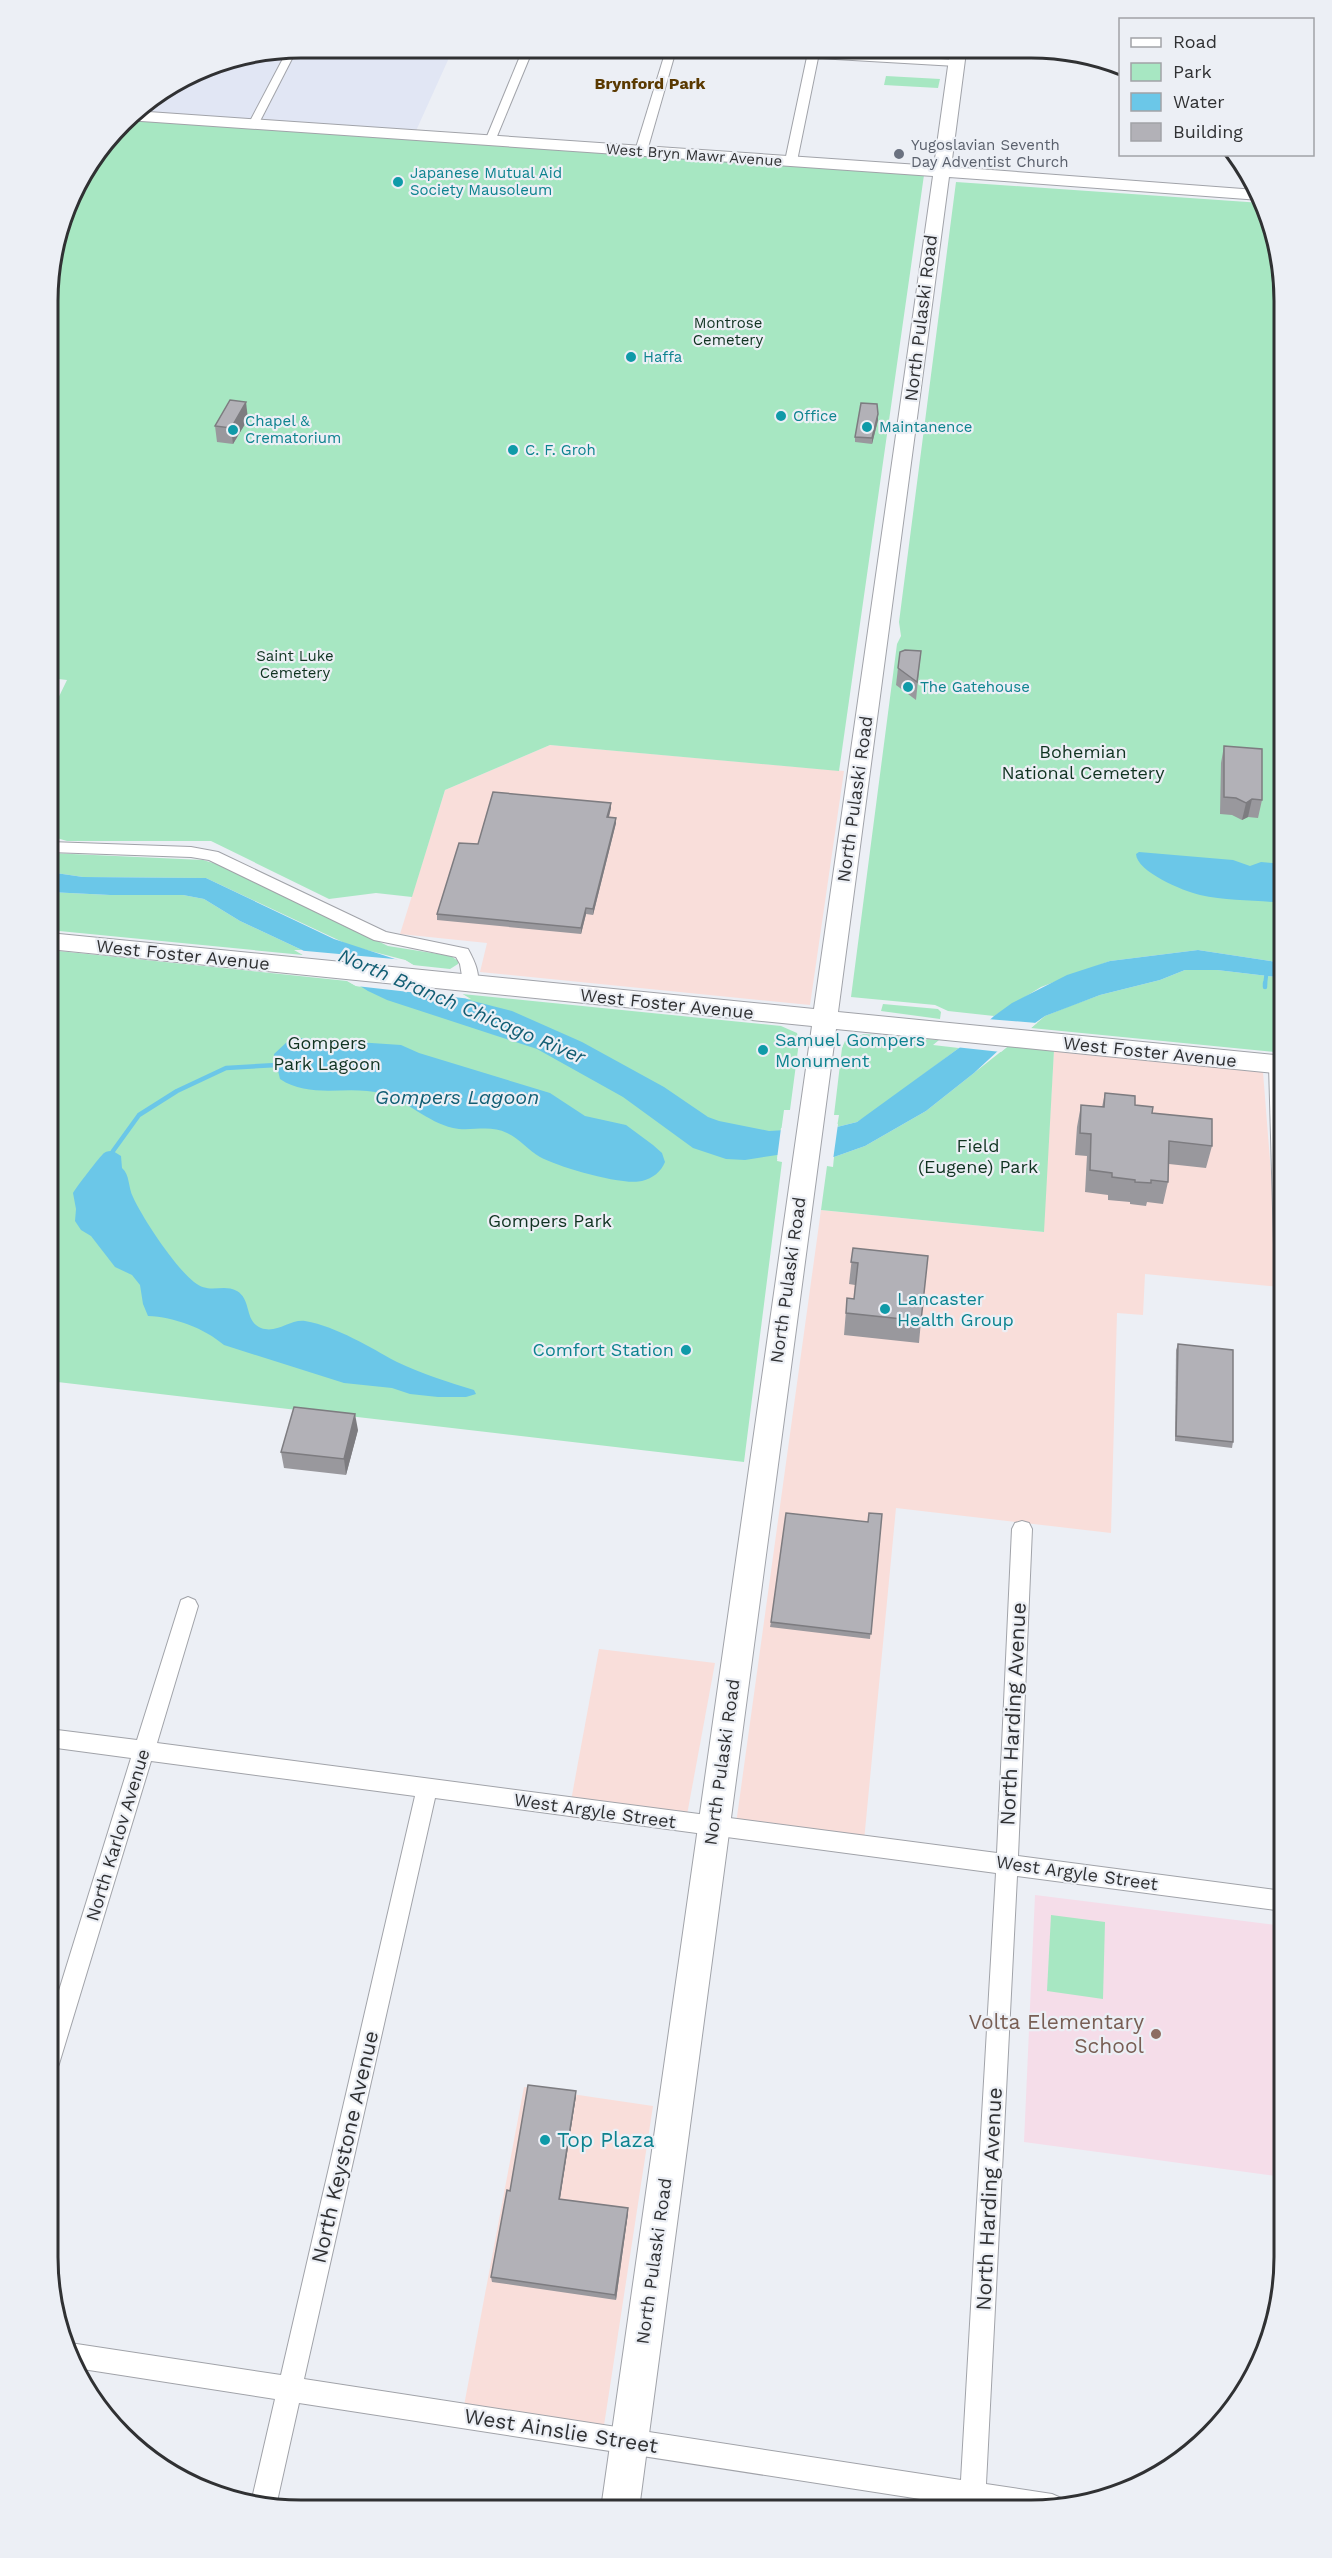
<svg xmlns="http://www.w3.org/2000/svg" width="1332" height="2558" font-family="'Work Sans',sans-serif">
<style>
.commercial{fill:#f9deda}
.built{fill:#e1e6f4}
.education{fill:#f5dde9}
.green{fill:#a7e7c2}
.water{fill:#6bc7e8}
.pier{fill:#eceff5}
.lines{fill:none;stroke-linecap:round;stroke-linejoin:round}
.stream-far1{stroke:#6bc7e8;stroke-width:4}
.stream{stroke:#6bc7e8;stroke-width:4.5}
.street-casing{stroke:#a1a3a9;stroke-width:2}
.secondary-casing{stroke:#a1a3a9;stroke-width:2}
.street{fill:#fff;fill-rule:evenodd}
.secondary{fill:#fff;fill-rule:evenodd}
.wall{fill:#99989d}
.shaded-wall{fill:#7d7c80}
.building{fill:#b2b1b7;stroke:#7d7c80;stroke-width:1.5}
.worship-dot{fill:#6b7280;stroke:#eceff5;stroke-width:2}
.culture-dot{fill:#0f9aa8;stroke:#eceff5;stroke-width:2}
.education-dot{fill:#8d6e63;stroke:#eceff5;stroke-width:2}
.labels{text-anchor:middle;stroke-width:4.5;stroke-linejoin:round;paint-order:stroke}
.far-worship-label{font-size:15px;fill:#5b616d;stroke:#eceff5;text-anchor:start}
.far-street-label{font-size:15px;fill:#303133;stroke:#eceff5}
.far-culture-label{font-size:15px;fill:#0d838f;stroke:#eceff5;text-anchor:start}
.far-park-label{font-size:15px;fill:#103321;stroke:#eceff5}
.far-neighbourhood-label{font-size:16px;font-weight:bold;fill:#5a3900;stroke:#eceff5}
.street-label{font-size:18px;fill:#303133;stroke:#eceff5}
.park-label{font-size:18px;fill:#103321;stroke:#eceff5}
.culture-label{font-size:18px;fill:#0d838f;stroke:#eceff5;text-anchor:start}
.water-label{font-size:20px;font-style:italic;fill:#125e74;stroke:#eceff5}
.near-street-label{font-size:21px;fill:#303133;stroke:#eceff5}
.near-education-label{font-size:21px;fill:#785e54;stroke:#eceff5;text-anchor:end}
.near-culture-label{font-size:21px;fill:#0d838f;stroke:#eceff5;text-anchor:start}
.rim{fill:none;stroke:#303133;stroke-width:3}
</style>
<rect width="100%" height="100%" fill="#eceff5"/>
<!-- commercial -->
<g class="commercial">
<polygon points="550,745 844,771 810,1005 480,972 487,943 400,934 445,790"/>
<polygon points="1054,1050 1263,1072 1280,1287 1145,1274 1143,1315 1117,1313 1111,1533 896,1508 864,1841 736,1824 821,1210 1043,1232"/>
<polygon points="599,1649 715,1663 684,1831 568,1817"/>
<polygon points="524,2087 653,2106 603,2432 463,2411"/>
</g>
<!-- built -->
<polygon class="built" points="302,48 453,49 415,133 134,111 205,67"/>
<!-- education -->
<polygon class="education" points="1035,1895 1284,1926 1283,2177 1024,2142"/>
<!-- green -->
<g class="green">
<polygon points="886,76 940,79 938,88 884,85"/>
<polygon points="128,119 924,175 839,771 550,745 445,790 412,897 376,893 329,899 211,841 67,841 50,836 50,715 67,680 50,678 50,269 74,189"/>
<polygon points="956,182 1262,203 1271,220 1284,302 1284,963 1198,950 1110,961 1041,987 994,1016 948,1011 935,1005 851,997 897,644 901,636 899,622"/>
<polygon points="50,853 203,860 223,866 388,946 451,956 458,961 458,964 450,969 413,965 405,960 351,946 206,878 83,877 49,872"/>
<polygon points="49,892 110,895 183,895 204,899 240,921 302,950 294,950 303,955 49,930"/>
<polygon points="49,950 347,981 356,986 469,999 462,994 781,1026 797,1033 799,1042 790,1110 784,1110 777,1161 782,1162 744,1462 49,1381"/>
<polygon points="1185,970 1217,970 1284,978 1284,1053 1031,1028 1045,1016 1070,1006 1100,995 1160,980"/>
<polygon points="883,1004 938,1009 941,1012 940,1019 881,1011"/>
<polygon points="864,1034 939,1040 933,1045 959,1048 873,1112 857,1122 837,1127 839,1115 834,1115 842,1048 845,1041"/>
<polygon points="1008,1046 1054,1050 1044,1232 821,1210 827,1166 833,1167 834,1157 865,1146 926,1111"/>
<polygon points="1051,1915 1105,1922 1103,1999 1047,1991"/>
</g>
<!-- water -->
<g class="water">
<path d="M1139 852 1233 860 1250 866 1261 862 1284 864V903C1256 900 1227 901 1200 895 1183 891 1137 872 1136 854Z"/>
<polygon points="49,872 83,877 206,878 334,939 398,960 469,1000 512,1011 582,1042 664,1087 708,1117 719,1121 769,1131 837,1127 857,1122 959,1048 994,1016 1012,1003 1067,975 1110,961 1198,950 1284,963 1284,978 1217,970 1185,970 1160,980 1100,995 1045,1016 1035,1023 1014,1036 974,1073 926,1111 865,1146 834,1157 777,1155 745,1160 726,1159 693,1148 623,1097 537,1049 387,1000 368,991 302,950 240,921 204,899 183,895 110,895 49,892"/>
<path d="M297 1038 401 1045 419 1053 550 1093 585 1116 626 1125 653 1145 662 1153 665 1162C661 1172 653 1178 642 1181 623 1186 558 1167 540 1157 528 1150 519 1138 507 1133 490 1124 470 1132 453 1128 427 1122 408 1101 383 1094 349 1084 311 1100 280 1079L274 1054 288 1041Z"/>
<path d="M113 1151 121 1156 122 1168C130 1175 128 1187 133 1197 143 1219 175 1267 194 1282 210 1295 222 1283 237 1291 252 1300 244 1321 261 1328 277 1334 290 1319 305 1321 338 1327 369 1347 397 1362 422 1374 448 1382 474 1390L476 1394 466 1397H438L410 1394 392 1388 344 1383 224 1345C204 1328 174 1317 148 1316L143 1304 140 1285 132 1275 115 1267 91 1236 81 1230 75 1221 76 1209 73 1193C75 1189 101 1155 104 1153 107 1151 110 1151 113 1151Z"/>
</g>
<!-- pier -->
<g class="pier">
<polygon points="295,950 405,960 471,999 356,986"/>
<polygon points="987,1019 1037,1023 1001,1052 955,1047"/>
<polygon points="838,1124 833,1160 797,1156 777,1159 781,1128"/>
</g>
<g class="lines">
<!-- stream-far1 -->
<polyline class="stream-far1" points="1265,985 1267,969"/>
<!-- stream -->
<g class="stream">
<polyline points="1265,987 1265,983"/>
<polyline points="113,1151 139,1115 177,1091 226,1068 277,1065"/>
</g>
<!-- street casing -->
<g class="street-casing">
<g id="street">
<polygon points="297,49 258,125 253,128 249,127 248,125 287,51"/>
<polygon points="523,49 533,49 495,141 490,144 486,143 485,141"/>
<polygon points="666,50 676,50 647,151 641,154 637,153 635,151"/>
<polygon points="754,51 819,51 956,60 961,63 956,66 818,58 797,161 791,164 785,161 807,57 759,54"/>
<path d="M50 842 191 847 218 852 386 932 468 949C474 960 482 976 476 988H464L460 964 456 957 374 940 209 860 191 857 50 852Z"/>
<polygon points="1277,1059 1284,1062 1284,1287 1278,1285 1275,1280 1269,1065 1271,1061"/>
<path d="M1022 1521 1029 1523 1032 1529 1018 1856 1284 1891V1911L1017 1876 986 2484 1052 2494 1061 2498 1064 2505 1030 2510H959V2505L299 2403 276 2506 268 2508 251 2503 275 2399 76 2368 65 2345 70 2343 281 2375 415 1796 151 1761 59 2064 56 2072 48 2075V2026L131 1758 49 1747V1729L137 1740 181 1600 188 1597 195 1600 198 1606 157 1743 997 1853 1012 1529 1015 1523ZM435 1798 996 1873 961 2480 304 2379Z"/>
</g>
</g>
<!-- secondary casing -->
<g class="secondary-casing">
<polygon id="secondary" points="950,52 966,52 951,167 1256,190 1260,200 949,177 838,1012 1284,1056 1284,1074 836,1029 639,2509 601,2509 812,1026 49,949 49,933 814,1009 933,176 127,120 134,111 934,166"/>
</g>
<!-- street -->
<use href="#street" class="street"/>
<!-- secondary -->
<use href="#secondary" class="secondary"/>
</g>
<!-- wall -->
<g class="wall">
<polygon points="878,414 878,420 872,444 855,442 855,437"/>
<polygon points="248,419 233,444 217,442 215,426"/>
<polygon points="921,651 916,700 896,685 898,668"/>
<polygon points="1224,746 1262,800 1258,818 1248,817 1242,820 1232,815 1220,814 1221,763"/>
<polygon points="611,808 609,817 616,818 616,823 593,915 586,914 581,934 437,920 437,914 478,844"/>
<polygon points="1105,1093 1152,1113 1212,1146 1206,1168 1169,1164 1168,1182 1163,1204 1147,1202 1146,1206 1130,1204 1130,1202 1108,1200 1108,1195 1085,1192 1087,1156 1075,1155 1077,1127 1081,1105 1102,1107"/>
<polygon points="853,1248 921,1321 919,1343 844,1335 847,1298 854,1299 855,1285 849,1284"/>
<polygon points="1178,1344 1233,1442 1232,1448 1175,1441 1176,1350"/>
<polygon points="358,1430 346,1475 284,1468 281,1452"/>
<polygon points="882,1514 870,1639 770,1627 771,1622 868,1522"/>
<polygon points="576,2096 560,2199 628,2213 616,2300 492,2282 491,2277 510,2191"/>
</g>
<!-- shaded-wall -->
<g class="shaded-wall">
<polygon points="246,402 248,419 233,444 231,428"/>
<polygon points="878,414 878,420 872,444 872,438"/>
<polygon points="50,653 57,686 51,700 52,705 50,709"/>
<polygon points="1252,799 1248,817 1242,820 1246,803"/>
<polygon points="611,803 611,808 607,823 607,817"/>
<polygon points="616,818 616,823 593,915 593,909"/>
<polygon points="586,908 586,914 581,934 581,928"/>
<polygon points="355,1414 358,1430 346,1475 344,1459"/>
<polygon points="576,2091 576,2096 559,2204 559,2199"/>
<polygon points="628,2208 628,2213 616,2300 615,2295"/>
</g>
<!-- building -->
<g class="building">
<polygon points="230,400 246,402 231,428 215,426"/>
<polygon points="861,403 877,404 878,414 872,438 855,437"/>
<polygon points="905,650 921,651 917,682 898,668 900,652"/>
<polygon points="1224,746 1262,749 1262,800 1252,799 1246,803 1236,798 1224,797"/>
<polygon points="493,792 611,803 607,817 616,818 593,909 586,908 581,928 437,914 459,843 478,844"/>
<polygon points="1105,1093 1135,1096 1135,1105 1153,1107 1152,1113 1212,1119 1212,1146 1169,1141 1168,1182 1151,1180 1151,1183 1135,1182 1135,1180 1112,1177 1112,1173 1090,1170 1091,1134 1080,1133 1081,1105 1104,1107"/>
<polygon points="853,1248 928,1256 921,1321 846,1313 847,1298 854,1299 858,1263 851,1262"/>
<polygon points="1178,1344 1233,1350 1233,1442 1176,1436"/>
<polygon points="294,1407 355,1414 344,1459 281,1452"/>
<polygon points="786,1513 868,1522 869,1513 882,1514 871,1634 771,1622"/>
<polygon points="528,2085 576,2091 559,2199 628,2208 615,2295 491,2277 507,2190 510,2191"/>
</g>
<!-- markers -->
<circle class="worship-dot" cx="899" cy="154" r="6"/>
<g class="culture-dot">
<circle cx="398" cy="182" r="6"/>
<circle cx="631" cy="357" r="6"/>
<circle cx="781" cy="416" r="6"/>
<circle cx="867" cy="427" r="6"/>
<circle cx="233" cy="430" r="6"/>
<circle cx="513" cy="450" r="6"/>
<circle cx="908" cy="687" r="6"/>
<circle cx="763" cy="1050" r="6"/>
<circle cx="885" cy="1309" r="6"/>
<circle cx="686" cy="1350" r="6"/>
<circle cx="545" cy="2140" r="6"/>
</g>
<circle class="education-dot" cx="1156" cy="2034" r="6"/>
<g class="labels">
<!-- far-worship labels -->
<g class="far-worship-label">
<text x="911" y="150">Yugoslavian Seventh<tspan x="911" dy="17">Day Adventist Church</tspan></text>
</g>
<!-- far-street labels -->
<g class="far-street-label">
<text transform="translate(694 155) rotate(4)" y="5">West Bryn Mawr Avenue</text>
</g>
<!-- far-culture labels -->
<g class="far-culture-label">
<text x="410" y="178">Japanese Mutual Aid<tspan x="410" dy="17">Society Mausoleum</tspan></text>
<text x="643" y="362">Haffa</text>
<text x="793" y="421">Office</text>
<text x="245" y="426">Chapel &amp;<tspan x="245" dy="17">Crematorium</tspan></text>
<text x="879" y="432">Maintanence</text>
<text x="525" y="455">C. F. Groh</text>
<text x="920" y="692">The Gatehouse</text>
</g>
<!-- far-park labels -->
<g class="far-park-label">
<text x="728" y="328">Montrose<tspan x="728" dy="17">Cemetery</tspan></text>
<text x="295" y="661">Saint Luke<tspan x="295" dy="17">Cemetery</tspan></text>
</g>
<!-- far-neighbourhood labels -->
<g class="far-neighbourhood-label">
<text x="650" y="89">Brynford Park</text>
</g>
<!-- street labels -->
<g class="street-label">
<text transform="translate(921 318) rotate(-83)" y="6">North Pulaski Road</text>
<text transform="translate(855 799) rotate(-82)" y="6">North Pulaski Road</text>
<text transform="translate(183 955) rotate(6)" y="6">West Foster Avenue</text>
<text transform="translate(667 1004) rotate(6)" y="6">West Foster Avenue</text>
<text transform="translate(1150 1052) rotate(6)" y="6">West Foster Avenue</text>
<text transform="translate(788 1280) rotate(-82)" y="6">North Pulaski Road</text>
<text transform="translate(722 1762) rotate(-82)" y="6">North Pulaski Road</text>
<text transform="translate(595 1811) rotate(8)" y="6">West Argyle Street</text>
<text transform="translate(118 1835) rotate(-73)" y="6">North Karlov Avenue</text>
<text transform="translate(1077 1873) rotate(8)" y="6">West Argyle Street</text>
<text transform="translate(654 2261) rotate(-82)" y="6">North Pulaski Road</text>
</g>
<!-- park labels -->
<g class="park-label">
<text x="1083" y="758">Bohemian<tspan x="1083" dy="21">National Cemetery</tspan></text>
<text x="327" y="1049">Gompers<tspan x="327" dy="21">Park Lagoon</tspan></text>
<text x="978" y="1152">Field<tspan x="978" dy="21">(Eugene) Park</tspan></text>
<text x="550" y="1227">Gompers Park</text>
</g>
<!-- culture labels -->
<g class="culture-label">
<text x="775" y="1046">Samuel Gompers<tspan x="775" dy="21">Monument</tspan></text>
<text x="897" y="1305">Lancaster<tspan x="897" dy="21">Health Group</tspan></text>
<text x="674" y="1356" text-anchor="end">Comfort Station</text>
</g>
<!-- water labels -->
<g class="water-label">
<text transform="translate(462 1006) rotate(23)" y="7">North Branch Chicago River</text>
<text x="457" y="1104">Gompers Lagoon</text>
</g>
<!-- near-street labels -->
<g class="near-street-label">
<text transform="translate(1013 1714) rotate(-87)" y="7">North Harding Avenue</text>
<text transform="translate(345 2147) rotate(-77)" y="7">North Keystone Avenue</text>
<text transform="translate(989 2199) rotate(-87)" y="7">North Harding Avenue</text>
<text transform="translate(561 2431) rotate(9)" y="7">West Ainslie Street</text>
</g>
<!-- near-education labels -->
<g class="near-education-label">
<text x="1144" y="2029">Volta Elementary<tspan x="1144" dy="24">School</tspan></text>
</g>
<!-- near-culture labels -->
<g class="near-culture-label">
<text x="557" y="2147">Top Plaza</text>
</g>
</g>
<!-- crop -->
<path d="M0 0H1332V2558H0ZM301 58H1031A243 243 0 0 1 1274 301V2257A243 243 0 0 1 1031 2500H301A243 243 0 0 1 58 2257V301A243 243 0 0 1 301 58Z" fill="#eceff5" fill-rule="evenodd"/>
<path class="rim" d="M301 58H1031A243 243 0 0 1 1274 301V2257A243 243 0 0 1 1031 2500H301A243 243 0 0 1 58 2257V301A243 243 0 0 1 301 58Z"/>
<!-- legend -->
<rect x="1119" y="18" width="195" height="138" fill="#eceff5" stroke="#a1a3a7" stroke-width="1.5"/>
<rect x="1131" y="38" width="30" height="9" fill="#ffffff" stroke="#a1a3a7" stroke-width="1.5"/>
<text x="1173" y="48" font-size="18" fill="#303133">Road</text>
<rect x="1131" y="63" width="30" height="18" fill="#a7e7c2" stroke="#a1a3a7" stroke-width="1.5"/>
<text x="1173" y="78" font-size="18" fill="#303133">Park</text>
<rect x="1131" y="93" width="30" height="18" fill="#6bc7e8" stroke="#a1a3a7" stroke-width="1.5"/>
<text x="1173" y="108" font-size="18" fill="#303133">Water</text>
<rect x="1131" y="123" width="30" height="18" fill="#b2b1b7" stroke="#a1a3a7" stroke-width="1.5"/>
<text x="1173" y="138" font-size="18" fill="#303133">Building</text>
</svg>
